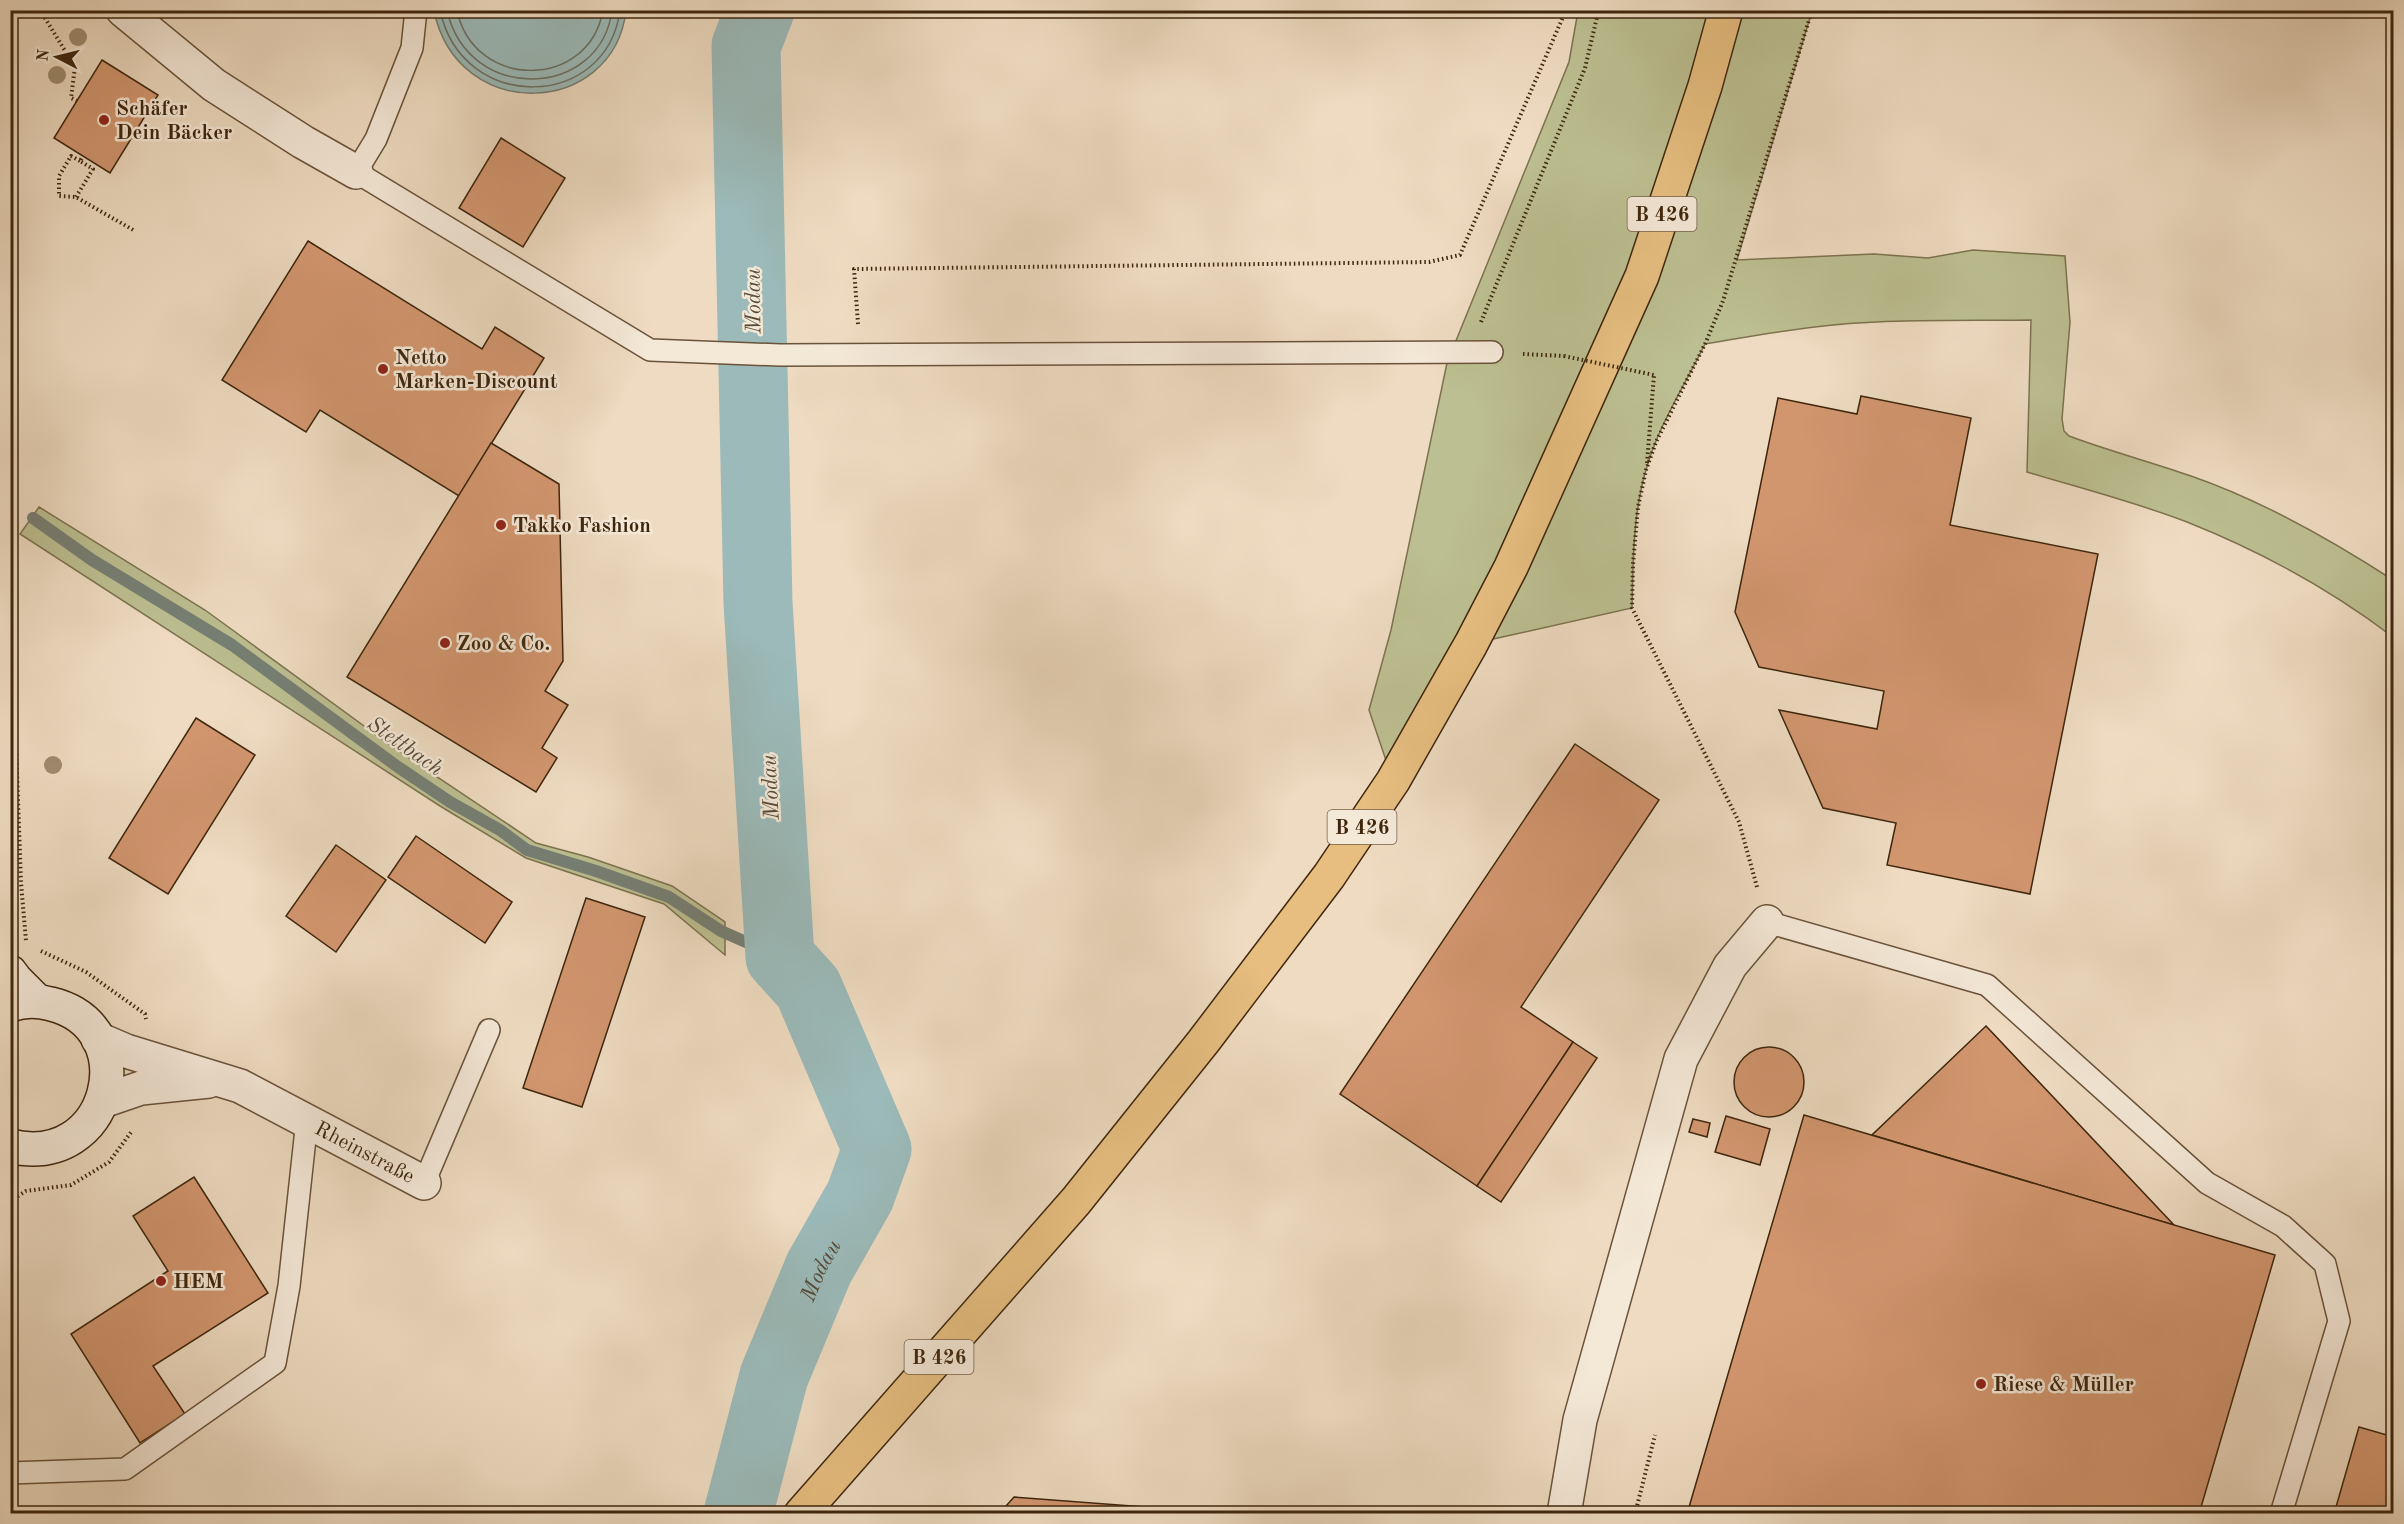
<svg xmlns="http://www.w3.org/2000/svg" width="2404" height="1524" font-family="'Old Standard TT',serif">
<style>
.green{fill:#bcbf91;stroke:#7d724f;stroke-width:1.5}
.water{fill:#9bbab9;stroke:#767f74;stroke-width:1.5}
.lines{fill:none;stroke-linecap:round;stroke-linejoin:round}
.shore{stroke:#6c7063;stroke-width:1.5}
.stream{stroke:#767f74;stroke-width:12}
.river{stroke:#9bbab9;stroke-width:69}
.building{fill:#d2966f;stroke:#3e260d;stroke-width:1.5}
.lane-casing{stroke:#6a533a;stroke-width:24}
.street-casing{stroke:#6a533a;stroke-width:36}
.secondary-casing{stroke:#3e260d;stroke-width:36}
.primary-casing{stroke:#3e260d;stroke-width:36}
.path{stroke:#3e260d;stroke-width:4;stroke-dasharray:1.5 3;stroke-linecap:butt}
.lane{stroke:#f4e8d7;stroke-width:21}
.street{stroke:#f4e8d7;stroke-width:33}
.secondary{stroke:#f4e8d7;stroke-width:33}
.primary{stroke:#e7be80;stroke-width:33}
.path-bridge{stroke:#3e260d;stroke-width:4;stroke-dasharray:1.5 3;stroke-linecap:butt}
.tree{fill:#9f8c70}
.poi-dot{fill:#8f2418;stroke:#f4e8d7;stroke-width:2}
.labels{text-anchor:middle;stroke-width:5;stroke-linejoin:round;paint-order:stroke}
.shield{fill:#f4e8d7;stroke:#75604a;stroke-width:1.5}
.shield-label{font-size:20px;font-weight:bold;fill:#3e260d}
.poi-label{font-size:21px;font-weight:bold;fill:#3e260d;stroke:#f4e8d7;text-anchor:start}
.street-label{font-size:21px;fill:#3e260d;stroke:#f4e8d7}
.water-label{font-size:22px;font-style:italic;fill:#554b38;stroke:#f4e8d7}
</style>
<rect width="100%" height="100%" fill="#eedbc1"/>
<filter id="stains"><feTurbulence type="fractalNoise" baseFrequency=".00333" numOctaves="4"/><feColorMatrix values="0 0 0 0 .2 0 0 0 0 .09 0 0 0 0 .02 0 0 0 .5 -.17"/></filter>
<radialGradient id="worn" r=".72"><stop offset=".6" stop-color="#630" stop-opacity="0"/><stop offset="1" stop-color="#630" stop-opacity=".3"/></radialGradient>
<!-- green -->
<g class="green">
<polygon points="734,11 778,11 770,62 746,46 719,50"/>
<path d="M1578 11H1812L1737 260 1874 254 1928 258 1973 250 2065 256 2070 322 2062 419 2064 431 2069 436C2109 451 2151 462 2191 476 2263 501 2330 539 2393 580V637C2331 590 2260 551 2187 522 2135 502 2080 488 2027 472L2031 320C1965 321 1899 319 1833 325 1790 329 1747 337 1705 344 1685 385 1658 426 1646 470 1633 514 1633 562 1632 608L1471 644 1393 781 1369 710 1391 630 1447 363 1569 62Z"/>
<polygon points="39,507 205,610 397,750 536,843 588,857 672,886 725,922 725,955 664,904 526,858 440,806 20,534"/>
</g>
<!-- water -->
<path class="water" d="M434 11V10L626 11C613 117 458 124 434 11Z"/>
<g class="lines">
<!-- shore -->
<g class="shore">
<path d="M440 10C462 114 607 111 620 10"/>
<path d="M447 10C468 105 601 99 612 10"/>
<path d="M457 10C473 90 589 91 603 10"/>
</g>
<!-- stream -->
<polyline class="stream" points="33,518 92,560 232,645 398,767 450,802 500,830 527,850 596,871 669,897 721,931 780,957"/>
<!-- river -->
<path class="river" id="s1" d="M738 1514 774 1376 819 1268 860 1196 877 1149 808 988 780 957 758 603 746 46 760 10"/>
</g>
<!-- building -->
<g class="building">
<polygon points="102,60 158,95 110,173 54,138"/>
<polygon points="501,138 565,178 523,247 459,208"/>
<polygon points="308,241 482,349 495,327 544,358 459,496 320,410 306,432 222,380"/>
<polygon points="1861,396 1971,418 1950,525 2098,554 2030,894 1887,865 1896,823 1823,808 1779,710 1877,729 1884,691 1759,667 1735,612 1778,398 1857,414"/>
<polygon points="491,443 559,484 563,661 545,691 568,705 542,748 557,758 536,792 347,677"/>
<polygon points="196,718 255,755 168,894 109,858"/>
<polygon points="1575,744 1659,800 1521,1007 1573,1042 1477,1186 1340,1094"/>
<polygon points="416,836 512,902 485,943 388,877"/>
<polygon points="336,845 386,880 336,952 286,916"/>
<polygon points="586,898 645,917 582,1107 523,1088"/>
<polygon points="1986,1026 2174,1225 1872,1135"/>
<polygon points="1573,1042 1597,1058 1501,1202 1477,1186"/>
<circle cx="1769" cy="1082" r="35"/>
<polygon points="1804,1115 2275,1255 2199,1514 1687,1514"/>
<polygon points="1726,1116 1770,1129 1760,1165 1715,1152"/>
<polygon points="1693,1119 1710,1123 1707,1137 1689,1132"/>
<polygon points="194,1177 268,1293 153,1366 185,1414 140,1443 71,1334 168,1271 133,1216"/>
<polygon points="2359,1427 2394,1437 2394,1514 2334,1514"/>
<polygon points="1014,1497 1238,1514 999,1514"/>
</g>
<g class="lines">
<!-- lane casing -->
<g class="lane-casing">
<g id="lane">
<polyline points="416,10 412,48 376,139 356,172 650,350 780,355 1492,352"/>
<polyline points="1767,922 1987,985 2207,1183 2283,1226 2325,1264 2339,1321 2281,1514"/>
<polyline points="424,1183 489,1030"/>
<polyline points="10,1473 125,1469 275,1363 289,1286 307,1120"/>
</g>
</g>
<!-- street casing -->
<g class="street-casing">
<g id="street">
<polyline points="123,10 214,85 303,142 356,172"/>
<path id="s2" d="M98 1039 126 1051 240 1086 424 1183"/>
<polyline points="103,1101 141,1088 209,1081"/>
<polyline points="1564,1514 1580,1420 1681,1059 1730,966 1767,922"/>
</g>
</g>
<!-- secondary casing -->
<g class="secondary-casing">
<g id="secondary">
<polyline points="10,972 16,980 36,1000"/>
<path d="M10 1005C24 1000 37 1000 51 1004 146 1027 111 1171 10 1146"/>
</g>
</g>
<!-- primary casing -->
<g class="primary-casing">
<polyline id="primary" points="801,1514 1076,1201 1203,1042 1329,876 1393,781 1471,644 1511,567 1642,276 1705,86 1726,10"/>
</g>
<!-- path -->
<g class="path">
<polyline points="40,10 75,67 71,98 77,101"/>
<polyline points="10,109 10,120"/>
<polyline points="80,161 71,156 59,176 59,196 76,197 135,231"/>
<polyline points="76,197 93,169 80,161 83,156"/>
<polyline points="1481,322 1585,68 1597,17 1596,10"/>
<polyline points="858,324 854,269 1429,262 1460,255 1566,10"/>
<polyline points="1523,354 1564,356"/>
<polyline points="1647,463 1654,375"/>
<polyline points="10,579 21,883 26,941"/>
<polyline points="1757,887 1739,822 1632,608 1633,564 1638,507 1646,470 1656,442 1705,344 1723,301 1812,10"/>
<polyline points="41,951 86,972 145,1014 146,1019"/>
<polyline points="10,1201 26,1191 71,1185 109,1162 132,1131"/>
<polyline points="1635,1514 1655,1435"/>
</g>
<!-- lane -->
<use href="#lane" class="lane"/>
<!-- street -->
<use href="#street" class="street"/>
<!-- secondary -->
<use href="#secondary" class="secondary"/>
<!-- primary -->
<use href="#primary" class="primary"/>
<!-- path-bridge -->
<polyline class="path-bridge" points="1564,356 1654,375"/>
</g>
<!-- trees -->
<g class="tree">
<circle cx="78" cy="37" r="9"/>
<circle cx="57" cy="75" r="9"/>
<circle cx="53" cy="765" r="9"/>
</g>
<!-- markers -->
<g class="poi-dot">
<circle cx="104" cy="120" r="6"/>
<circle cx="383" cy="369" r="6"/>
<circle cx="501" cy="525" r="6"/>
<circle cx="445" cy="643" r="6"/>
<circle cx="161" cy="1281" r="6"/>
<circle cx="1981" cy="1384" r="6"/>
</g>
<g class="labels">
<!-- shield labels -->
<g class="shield">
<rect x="1627.5" y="197" width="69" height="34" rx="4.5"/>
<rect x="1327.5" y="810" width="69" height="34" rx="4.5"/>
<rect x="904.5" y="1340" width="69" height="34" rx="4.5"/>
</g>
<g class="shield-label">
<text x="1662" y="221">B 426</text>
<text x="1362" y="834">B 426</text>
<text x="939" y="1364">B 426</text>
</g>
<!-- poi labels -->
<g class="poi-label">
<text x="116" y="115">Schäfer<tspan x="116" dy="24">Dein Bäcker</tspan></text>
<text x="395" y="364">Netto<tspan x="395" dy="24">Marken-Discount</tspan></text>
<text x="513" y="532">Takko Fashion</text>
<text x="457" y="650">Zoo &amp; Co.</text>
<text x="173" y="1288">HEM</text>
<text x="1993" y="1391">Riese &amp; Müller</text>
</g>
<!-- street labels -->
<g class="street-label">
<text dy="7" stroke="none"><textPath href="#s2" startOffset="291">Rheinstraße</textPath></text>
</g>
<!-- water labels -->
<g class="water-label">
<text transform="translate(752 301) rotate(-91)" y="8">Modau</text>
<text transform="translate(406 745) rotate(35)" y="8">Stettbach</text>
<text transform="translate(769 787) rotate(-93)" y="8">Modau</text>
<text dy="8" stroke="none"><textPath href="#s1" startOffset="258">Modau</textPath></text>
</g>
</g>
<!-- margin -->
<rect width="2404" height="1524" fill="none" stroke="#eedbc1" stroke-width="36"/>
<rect x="12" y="12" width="2380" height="1500" fill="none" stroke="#3e260d" stroke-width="3"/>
<rect x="18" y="18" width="2368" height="1488" fill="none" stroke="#3e260d" stroke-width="1.5"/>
<!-- north arrow -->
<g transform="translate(57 57) rotate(277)" stroke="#f4e8d7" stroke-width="4.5" paint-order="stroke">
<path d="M0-4.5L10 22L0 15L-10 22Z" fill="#3e260d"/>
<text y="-9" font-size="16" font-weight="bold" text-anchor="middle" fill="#3e260d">N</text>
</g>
<rect width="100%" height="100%" filter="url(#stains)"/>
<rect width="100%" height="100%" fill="url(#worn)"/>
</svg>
